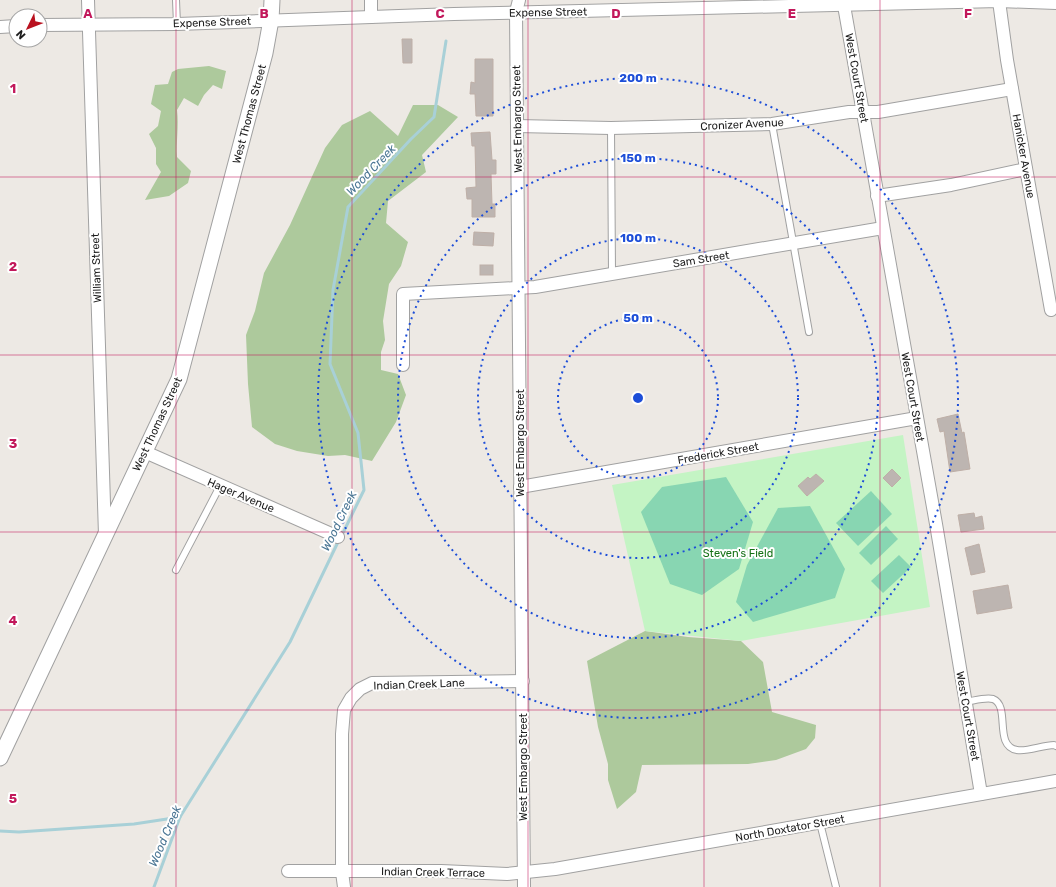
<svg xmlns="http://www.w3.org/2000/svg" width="1056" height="887" font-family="Rubik,sans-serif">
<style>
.forest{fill:#adc99c}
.park{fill:#c4f4c4}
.pitch{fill:#88d6b2}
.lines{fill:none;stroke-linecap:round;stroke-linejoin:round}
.stream{stroke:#a8d0d7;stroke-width:3}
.building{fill:#bdb5b1;stroke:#beafa7}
.service-casing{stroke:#a1a1a1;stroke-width:8}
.minor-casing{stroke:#a1a1a1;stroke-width:14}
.tertiary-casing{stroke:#a1a1a1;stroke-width:17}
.service{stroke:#fff;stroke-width:6}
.minor{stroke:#fff;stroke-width:12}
.tertiary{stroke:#fff;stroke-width:15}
.grid{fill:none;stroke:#c2185b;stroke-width:1;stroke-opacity:0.55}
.ring{fill:none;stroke:#1d4ed8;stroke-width:2;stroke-dasharray:2 4}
.labels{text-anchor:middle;stroke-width:4;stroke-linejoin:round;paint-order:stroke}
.street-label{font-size:11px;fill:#1d1d1d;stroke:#fff}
.park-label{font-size:11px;fill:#157115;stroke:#fff}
.water-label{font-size:12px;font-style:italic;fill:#4c7795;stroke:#fff}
.grid-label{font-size:13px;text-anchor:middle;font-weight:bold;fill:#c2185b;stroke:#fff;stroke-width:4;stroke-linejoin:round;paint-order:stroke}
.centre{fill:#1d4ed8;stroke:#fff;stroke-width:2}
.ring-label{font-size:12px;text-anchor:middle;font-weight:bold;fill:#1d4ed8;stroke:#fff;stroke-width:4;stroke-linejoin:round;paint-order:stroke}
</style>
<rect width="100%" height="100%" fill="#ede9e4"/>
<!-- forest -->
<g class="forest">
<path d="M209 66 226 71 222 89 213 85 204 95 198 106 184 98 177 110C179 126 176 141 177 157L191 171 188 183 169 196 145 200 161 172 156 164V148L149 134 158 126 161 111 151 104 155 85 168 84 172 72 178 69Z"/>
<polygon points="413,105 438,105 458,117 422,155 426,172 388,201 386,223 408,242 401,266 389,284 383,321 385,340 381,352 381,370 398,374 406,395 396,422 372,461 345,455 328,456 297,451 275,444 252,427 248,384 246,335 255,311 264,273 290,225 325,148 342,125 370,111 398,136"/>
<polygon points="645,631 688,637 741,641 763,662 772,712 816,725 815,738 806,749 776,760 748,764 642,765 636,792 617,809 608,780 608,764 598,727 587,661"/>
</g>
<!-- park -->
<polygon class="park" points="903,435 930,607 741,641 645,631 612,485"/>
<!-- pitch -->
<g class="pitch">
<polygon points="726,477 753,522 739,569 702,595 670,584 641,512 662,487"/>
<polygon points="871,491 892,514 858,546 836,523"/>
<polygon points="810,506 845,569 835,598 753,622 736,602 747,565 778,508"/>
<polygon points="886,526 898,539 871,565 859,553"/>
<polygon points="899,555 911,567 883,593 871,581"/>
</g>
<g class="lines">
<!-- stream -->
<g class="stream">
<polyline points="342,535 364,490 358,433 330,364 333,290 348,207 411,139 434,117 446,41"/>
<polyline points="0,831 19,832 134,824 180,817"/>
<polyline points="154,887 180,817 290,642 339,540"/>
</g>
</g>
<!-- building -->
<g class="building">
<polygon points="402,39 412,39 412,63 403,63"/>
<polygon points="475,59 493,59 493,116 476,116 475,94 470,94 471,82 475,83"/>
<polygon points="490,132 492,160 496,160 496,174 491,174 492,204 495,204 495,217 472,217 472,199 467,199 466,188 476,187 475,146 472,146 471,133"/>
<polygon points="474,232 494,233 493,246 473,245"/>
<rect x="480" y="265" width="13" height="10"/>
<polygon points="958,414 962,433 964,432 970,469 950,472 944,431 940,432 937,419"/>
<polygon points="892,469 901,478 892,487 883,478"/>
<polygon points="816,474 824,481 807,496 798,486 808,477 810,479"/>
<polygon points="974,513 975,518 982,516 984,529 961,532 958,515"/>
<polygon points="979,544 985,572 971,575 965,548"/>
<polygon points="1008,585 1012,608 977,614 973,591"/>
</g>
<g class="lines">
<!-- service casing -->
<g class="service-casing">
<g id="service">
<polyline points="176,0 177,24"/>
<polyline points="772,124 809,332"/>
<polyline points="611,128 612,273"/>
<polyline points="176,570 220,486"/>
<path d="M965 702C973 701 985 697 993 699 1011 706 993 746 1017 750 1027 752 1043 745 1054 745L1056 746"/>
<polyline points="820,823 836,887"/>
</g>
</g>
<!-- minor casing -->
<g class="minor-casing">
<g id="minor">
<polyline points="88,0 105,535"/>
<polyline points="371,0 371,17"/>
<polyline points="519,0 516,12 517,126 524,887"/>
<polyline points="843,0 936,524 981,794"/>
<polyline points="999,1 1007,60 1051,310"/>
<polyline points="40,25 177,24 454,14 999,1 1056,3"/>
<polyline points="0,27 16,26"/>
<polyline points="517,126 611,128 772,124 849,112 878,112 1012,89"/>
<polyline points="877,196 951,185 1026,169"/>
<polyline points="403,365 403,294 535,287 883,228"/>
<polyline points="145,452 338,537"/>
<polyline points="520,487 917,418"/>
<polyline points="288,871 441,871 507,874 555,869 1056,781"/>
<polyline points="344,887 342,872 342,734 344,710 351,698 360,689 372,683 523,681"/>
</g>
</g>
<!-- tertiary casing -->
<g class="tertiary-casing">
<polyline id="tertiary" points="0,758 179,379 265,53 271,20 272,0"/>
</g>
<!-- service -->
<use href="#service" class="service"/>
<!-- minor -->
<use href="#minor" class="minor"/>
<!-- tertiary -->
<use href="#tertiary" class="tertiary"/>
</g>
<!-- grid -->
<path class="grid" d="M176 0V887M352 0V887M528 0V887M704 0V887M880 0V887M0 177H1056M0 355H1056M0 532H1056M0 710H1056"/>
<!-- distance rings -->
<g class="ring">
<circle cx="638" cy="398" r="80"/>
<circle cx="638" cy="398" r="160"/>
<circle cx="638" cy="398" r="240"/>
<circle cx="638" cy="398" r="320"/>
</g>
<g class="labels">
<!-- street labels -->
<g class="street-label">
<text transform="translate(548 12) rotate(-1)" y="4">Expense Street</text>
<text transform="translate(212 22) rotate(-2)" y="4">Expense Street</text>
<text transform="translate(857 78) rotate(80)" y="4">West Court Street</text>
<text transform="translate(249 114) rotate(-75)" y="4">West Thomas Street</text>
<text transform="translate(517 119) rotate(-91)" y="4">West Embargo Street</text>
<text transform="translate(742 124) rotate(-3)" y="4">Cronizer Avenue</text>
<text transform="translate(1024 156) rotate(80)" y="4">Hanicker Avenue</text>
<text transform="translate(701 259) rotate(-9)" y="4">Sam Street</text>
<text transform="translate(96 268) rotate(-92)" y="4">William Street</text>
<text transform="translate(913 397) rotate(80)" y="4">West Court Street</text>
<text transform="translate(157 424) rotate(-65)" y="4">West Thomas Street</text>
<text transform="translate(520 443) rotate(-90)" y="4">West Embargo Street</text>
<text transform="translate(718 453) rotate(-10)" y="4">Frederick Street</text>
<text transform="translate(241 495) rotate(23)" y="4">Hager Avenue</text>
<text transform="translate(419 684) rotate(-2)" y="4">Indian Creek Lane</text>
<text transform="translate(968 716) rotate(80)" y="4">West Court Street</text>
<text transform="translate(523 767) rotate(-90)" y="4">West Embargo Street</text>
<text transform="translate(790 828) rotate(-10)" y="4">North Doxtator Street</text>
<text transform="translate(433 872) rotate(1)" y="4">Indian Creek Terrace</text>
</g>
<!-- park labels -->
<g class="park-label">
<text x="738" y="557">Steven's Field</text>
</g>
<!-- water labels -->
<g class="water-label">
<text transform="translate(371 170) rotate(-46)" y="4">Wood Creek</text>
<text transform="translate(339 521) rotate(-64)" y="4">Wood Creek</text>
<text transform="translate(165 836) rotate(-67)" y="4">Wood Creek</text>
</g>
</g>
<g class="grid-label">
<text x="88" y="18">A</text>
<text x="264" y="18">B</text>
<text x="440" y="18">C</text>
<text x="616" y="18">D</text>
<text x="792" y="18">E</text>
<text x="968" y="18">F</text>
<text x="13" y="93">1</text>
<text x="13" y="271">2</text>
<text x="13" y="448">3</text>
<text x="13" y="625">4</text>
<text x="13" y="803">5</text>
</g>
<circle cx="638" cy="398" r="6" class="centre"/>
<g class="ring-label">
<text x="638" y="82">200 m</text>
<text x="638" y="162">150 m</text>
<text x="638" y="242">100 m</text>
<text x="638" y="322">50 m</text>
</g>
<!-- north arrow -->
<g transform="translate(28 28) rotate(227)"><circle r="19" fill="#ffffff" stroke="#a5a5a5"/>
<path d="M0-3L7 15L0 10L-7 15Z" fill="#b9111f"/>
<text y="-6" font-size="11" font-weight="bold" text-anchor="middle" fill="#1d1d1d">N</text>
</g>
</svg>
